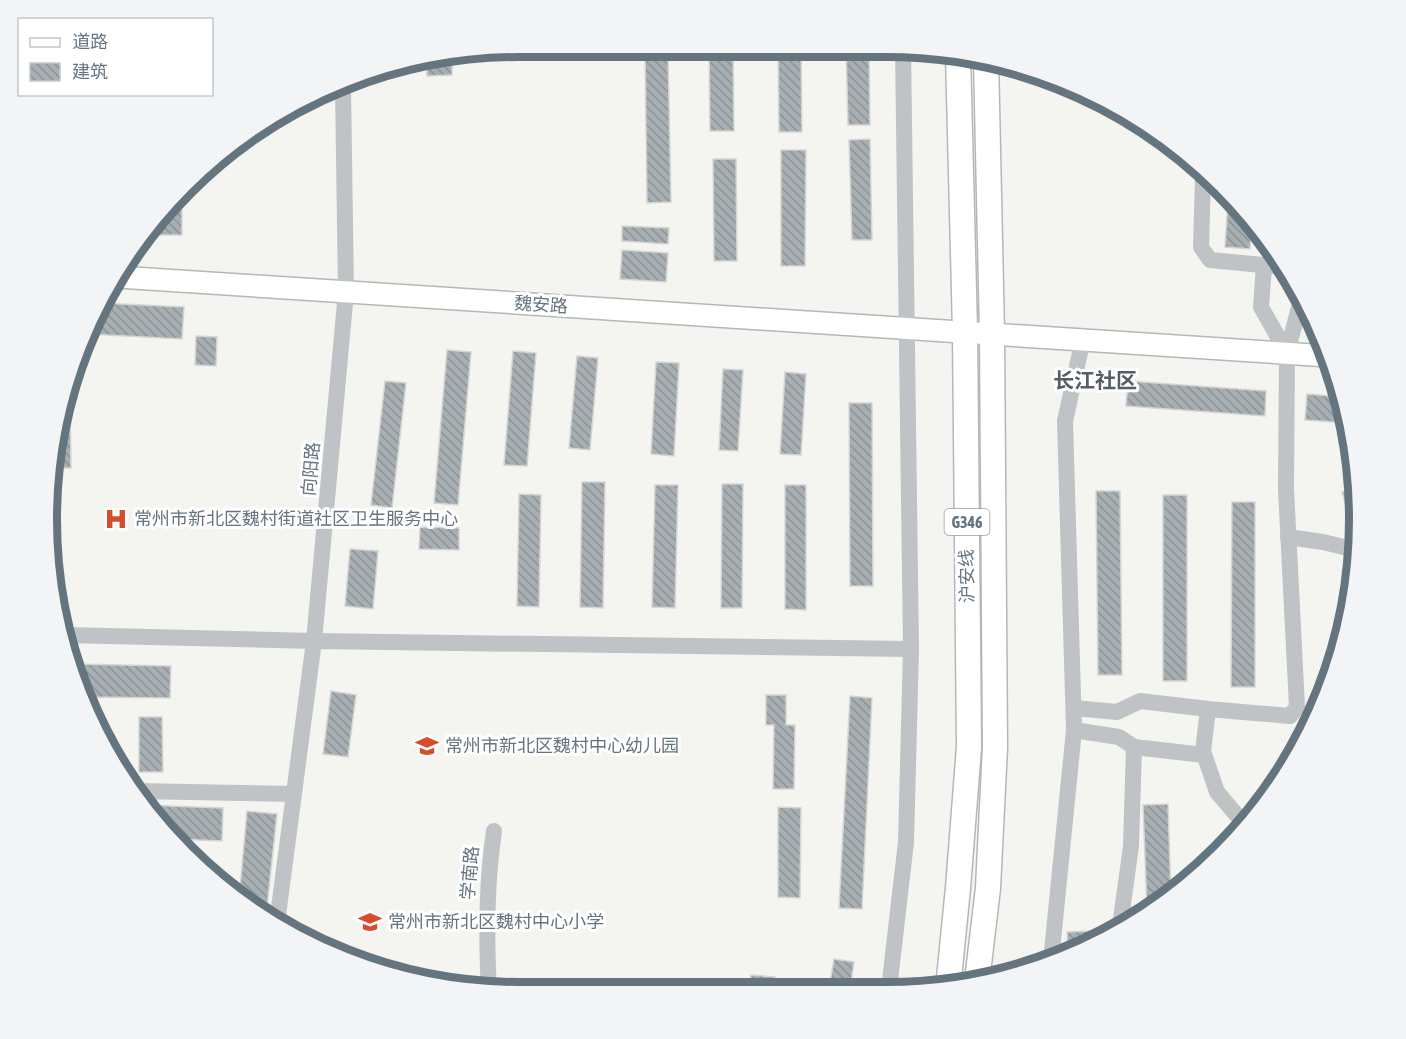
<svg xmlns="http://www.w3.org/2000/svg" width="1406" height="1039" font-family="'Asap Condensed','Noto Sans SC',sans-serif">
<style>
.building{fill:url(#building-back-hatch);stroke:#d5d5d3;stroke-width:1.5}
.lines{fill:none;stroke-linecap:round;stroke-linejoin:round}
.major-casing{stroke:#b3b7ba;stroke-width:24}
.highway-casing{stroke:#b4b7ba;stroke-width:27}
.minor{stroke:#bfc3c6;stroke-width:16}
.major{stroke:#fff;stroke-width:21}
.highway{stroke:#fff;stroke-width:24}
.labels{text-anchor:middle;stroke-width:6;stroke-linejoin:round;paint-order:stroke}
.shield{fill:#fff;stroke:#939ea6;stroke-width:1.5}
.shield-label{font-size:16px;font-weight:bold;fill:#657580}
.street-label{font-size:18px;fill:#657580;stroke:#fff}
.poi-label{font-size:18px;fill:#657580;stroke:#fff;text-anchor:start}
.quarter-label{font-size:21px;font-weight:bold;fill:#535e65;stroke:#fff}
.rim{fill:none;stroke:#657580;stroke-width:8}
</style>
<defs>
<pattern id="building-back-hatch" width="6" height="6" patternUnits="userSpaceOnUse" patternTransform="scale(1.5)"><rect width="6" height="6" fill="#a7afb3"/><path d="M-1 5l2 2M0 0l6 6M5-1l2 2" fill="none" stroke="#8c9397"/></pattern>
</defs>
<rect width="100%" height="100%" fill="#f4f4f1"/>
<!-- building -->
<g class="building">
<polygon points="709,47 733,47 734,131 710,131"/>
<polygon points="778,47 801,47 802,132 779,132"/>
<polygon points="846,47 869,47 870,125 848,125"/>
<polygon points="645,52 668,52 671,202 647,203"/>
<polygon points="452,55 452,75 427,76 427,59"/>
<polygon points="397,63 397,75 370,75"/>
<polygon points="326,95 326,102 308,103"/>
<polygon points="870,139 872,240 852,240 849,140"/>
<polygon points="781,150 806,150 805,266 781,266"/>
<polygon points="713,159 736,159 737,261 714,261"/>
<polygon points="182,192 182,235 153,235 153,224 164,208"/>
<polygon points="1228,200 1252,222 1250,249 1225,247"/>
<polygon points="622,226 669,228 668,244 622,241"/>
<polygon points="622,250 668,253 666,282 620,279"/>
<polygon points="100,303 184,307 182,339 88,334 95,311"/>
<polygon points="196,336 217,337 216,366 195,365"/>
<polygon points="447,350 471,352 458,505 434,503"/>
<polygon points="513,351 536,353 527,466 504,465"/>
<polygon points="577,356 598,358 590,450 569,448"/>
<polygon points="656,362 679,363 674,456 651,454"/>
<polygon points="723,369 743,370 738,451 719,450"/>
<polygon points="785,372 806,374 801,455 780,454"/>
<polygon points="385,381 406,383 392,508 371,505"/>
<polygon points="1128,381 1266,391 1265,416 1126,406"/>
<polygon points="70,392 71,468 51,468 51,457"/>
<polygon points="1307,394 1343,397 1348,423 1305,420"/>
<polygon points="849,403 872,403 873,586 850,586"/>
<polygon points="582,482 605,482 603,608 580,607"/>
<polygon points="722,484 743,484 742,608 721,608"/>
<polygon points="655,485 678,485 675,608 652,607"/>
<polygon points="785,485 806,485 806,610 785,609"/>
<polygon points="1358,487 1357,543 1342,492"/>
<polygon points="1096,491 1120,491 1122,675 1098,675"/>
<polygon points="519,494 541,495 539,607 517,606"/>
<rect x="1163" y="495" width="24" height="186"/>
<polygon points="1232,502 1255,502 1255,687 1231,687"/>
<polygon points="420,527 459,528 459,550 419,549"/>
<polygon points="350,549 378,551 373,609 345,606"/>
<polygon points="1356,567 1355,581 1351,601 1342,571"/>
<polygon points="73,664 171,666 170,698 82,697"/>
<polygon points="331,691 356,695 348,757 323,754"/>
<polygon points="766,695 786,695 786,725 795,725 794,789 773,789 774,725 766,725"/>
<polygon points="850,696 872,698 862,909 839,908"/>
<polygon points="139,717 162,717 163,772 139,772"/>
<polygon points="1168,804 1171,897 1147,911 1143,805"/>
<polygon points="143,805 223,808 222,841 176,839"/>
<polygon points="778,807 801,808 800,898 778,897"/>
<polygon points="247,811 277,814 266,916 239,899"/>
<polygon points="1089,931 1090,944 1068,956 1067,932"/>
<polygon points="834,959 854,962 850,989 829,989"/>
<polygon points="751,975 775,977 774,990 749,990"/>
</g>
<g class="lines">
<!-- major casing -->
<g class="major-casing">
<polyline id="major" points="118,277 1328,356"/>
</g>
<!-- highway casing -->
<g class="highway-casing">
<g id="highway">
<polyline points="977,981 988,888 995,747 992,333 986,59"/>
<polyline points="948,988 958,888 969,747 965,331 958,54"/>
</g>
</g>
<!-- minor -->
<g class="minor">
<polyline points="1203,177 1201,247 1210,260 1284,267"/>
<polyline points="1264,266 1261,307 1287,353"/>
<polyline points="1288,537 1323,542 1356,550"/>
<polyline points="65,635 314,641 911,649"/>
<polyline points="1074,708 1117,712 1140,701 1208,709"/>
<polyline points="1074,730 1119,737 1134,747 1204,755"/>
<polyline points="135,791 294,794"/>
<polyline points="1246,826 1217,792 1203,751 1208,709 1290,716 1297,707 1286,489 1287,353 1302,296"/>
<polyline points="277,923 314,641 346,292 343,87"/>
<polyline points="1120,926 1131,846 1134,747"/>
<polyline points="1051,961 1074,730 1065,421 1083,339"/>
<polyline points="889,989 906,842 911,649 903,47"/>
<path d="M489 991C486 937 486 885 494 831"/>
</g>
<!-- major -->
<use href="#major" class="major"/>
<!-- highway -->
<use href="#highway" class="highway"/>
</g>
<!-- icons -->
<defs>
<g id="hospital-bare" transform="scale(1.8)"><path d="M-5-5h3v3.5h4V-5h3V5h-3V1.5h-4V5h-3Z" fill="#d64c2f" stroke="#fff" stroke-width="2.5" paint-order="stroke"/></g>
<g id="school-bare" transform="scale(1.8)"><path d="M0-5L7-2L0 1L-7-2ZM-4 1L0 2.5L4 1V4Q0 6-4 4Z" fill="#d64c2f" stroke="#fff" stroke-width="2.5" paint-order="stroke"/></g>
</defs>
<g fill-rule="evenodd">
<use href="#hospital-bare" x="116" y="519"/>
<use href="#school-bare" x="427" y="746"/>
<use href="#school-bare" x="370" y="922"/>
</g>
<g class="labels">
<!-- shield labels -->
<rect class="shield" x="944.5" y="509" width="45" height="26" rx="4.5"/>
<g class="shield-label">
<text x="967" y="528">G346</text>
</g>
<!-- street labels -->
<g class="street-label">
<text transform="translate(541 305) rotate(4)" y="6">魏安路</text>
<text transform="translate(311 469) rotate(-85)" y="6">向阳路</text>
<text transform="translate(967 576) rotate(-91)" y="6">沪安线</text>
<text transform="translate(470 873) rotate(-85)" y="6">学南路</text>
</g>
<!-- poi labels -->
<g class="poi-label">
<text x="134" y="525">常州市新北区魏村街道社区卫生服务中心</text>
<text x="445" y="752">常州市新北区魏村中心幼儿园</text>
<text x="388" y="928">常州市新北区魏村中心小学</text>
</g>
<!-- quarter labels -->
<g class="quarter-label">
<text x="1095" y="388">长江社区</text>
</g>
</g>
<!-- crop -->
<path d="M0 0H1406V1039H0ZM519 57H887A462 462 0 0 1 1349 519V520A462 462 0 0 1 887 982H519A462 462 0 0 1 57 520V519A462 462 0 0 1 519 57Z" fill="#f3f4f5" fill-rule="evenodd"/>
<path class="rim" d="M519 57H887A462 462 0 0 1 1349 519V520A462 462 0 0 1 887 982H519A462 462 0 0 1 57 520V519A462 462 0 0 1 519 57Z"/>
<!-- legend -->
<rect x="18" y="18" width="195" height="78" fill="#ffffff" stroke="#c1c8cc" stroke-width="1.5"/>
<rect x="30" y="38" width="30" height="9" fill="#ffffff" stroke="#c1c8cc" stroke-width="1.5"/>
<text x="72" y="48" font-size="18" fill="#657580">道路</text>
<rect x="30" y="63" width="30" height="18" fill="url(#building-back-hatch)" stroke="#c1c8cc" stroke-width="1.5"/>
<text x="72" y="78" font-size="18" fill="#657580">建筑</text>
</svg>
